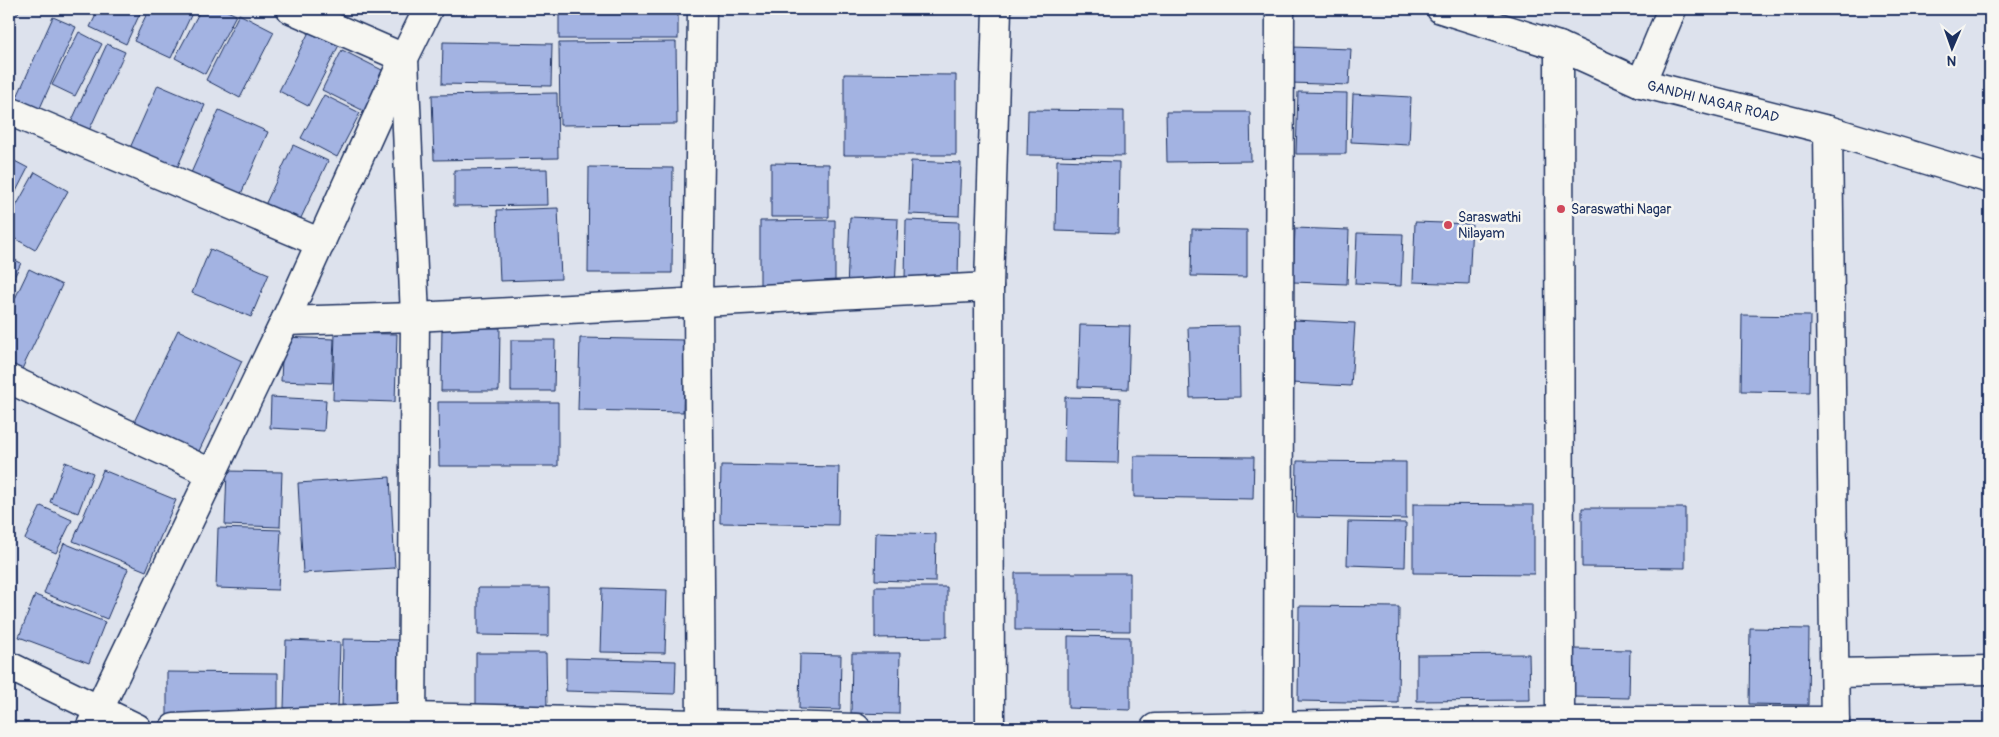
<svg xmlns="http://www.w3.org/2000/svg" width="1999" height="737" font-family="Pangolin,sans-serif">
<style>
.building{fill:#a3b3e2;stroke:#1b2f5e}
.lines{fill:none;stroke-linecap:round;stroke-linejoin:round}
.minor-casing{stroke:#1b2f5e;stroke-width:31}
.minor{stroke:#f6f6f2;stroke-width:28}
.poi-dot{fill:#d1495b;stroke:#f6f6f2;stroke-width:2}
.labels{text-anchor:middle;stroke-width:5;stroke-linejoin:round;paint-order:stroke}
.street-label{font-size:14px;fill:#1b2f5e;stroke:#f6f6f2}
.poi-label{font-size:14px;fill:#1b2f5e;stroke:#f6f6f2;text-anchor:start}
</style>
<rect width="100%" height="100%" fill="#dde2ed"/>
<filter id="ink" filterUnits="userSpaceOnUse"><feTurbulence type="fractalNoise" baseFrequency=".02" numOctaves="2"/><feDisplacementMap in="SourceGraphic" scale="10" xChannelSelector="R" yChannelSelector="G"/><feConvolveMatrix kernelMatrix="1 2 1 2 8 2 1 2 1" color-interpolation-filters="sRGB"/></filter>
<g filter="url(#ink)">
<!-- building -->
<g class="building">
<polygon points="9,9 20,9 18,13"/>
<polygon points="99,9 142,9 126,44 90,27"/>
<polygon points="149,9 194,9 171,58 134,41"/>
<polygon points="201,9 223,9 236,15 205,74 175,58"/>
<rect x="559" y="9" width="119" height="30"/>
<polygon points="239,14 274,32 240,98 206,80"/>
<polygon points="53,17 76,27 36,117 13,106"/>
<polygon points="310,30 339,45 308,106 279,91"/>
<polygon points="79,32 102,44 75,96 52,85"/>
<polygon points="443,42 552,44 551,86 442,84"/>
<polygon points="676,42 677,124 560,125 559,43"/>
<polygon points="107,44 125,52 86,137 68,129"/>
<polygon points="1292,47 1351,49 1349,85 1291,83"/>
<polygon points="342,50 386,72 366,112 322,90"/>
<polygon points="844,74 956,75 956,155 844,155"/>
<polygon points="158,85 205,105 173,177 126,157"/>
<polygon points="1298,92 1347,93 1346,154 1296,154"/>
<polygon points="557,93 558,158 434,160 432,95"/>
<polygon points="1353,94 1411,97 1409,145 1351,142"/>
<polygon points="324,95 360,113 337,157 301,138"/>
<polygon points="219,110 268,132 241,194 191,173"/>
<polygon points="1028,110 1124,111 1124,156 1027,155"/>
<polygon points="1166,112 1250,112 1251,161 1167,162"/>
<polygon points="293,145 328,161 300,220 265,205"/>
<polygon points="9,158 28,168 9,205"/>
<polygon points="1057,160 1119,162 1118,233 1056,231"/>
<polygon points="911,161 961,163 959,216 909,214"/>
<polygon points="771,163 829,164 829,217 771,217"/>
<polygon points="589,167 673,168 672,273 588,273"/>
<polygon points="547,169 548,205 454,206 454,170"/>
<polygon points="35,172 68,191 35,250 9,235 9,219"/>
<polygon points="558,208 561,279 500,281 497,210"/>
<polygon points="850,217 898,219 895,290 847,289"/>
<polygon points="835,220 835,292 760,292 760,221"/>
<polygon points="906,220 959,222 958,281 905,280"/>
<polygon points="1415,222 1472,224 1469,284 1413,282"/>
<polygon points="1295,228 1349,230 1347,284 1293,282"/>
<polygon points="1192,229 1247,230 1247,277 1191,276"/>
<polygon points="1357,233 1403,234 1401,286 1355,284"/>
<polygon points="210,249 269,274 251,317 192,293"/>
<polygon points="9,257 21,263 9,288"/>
<polygon points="29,269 62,285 22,369 9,363 9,311"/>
<polygon points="1742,315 1810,316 1809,392 1741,391"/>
<polygon points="1294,320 1355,323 1351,386 1291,383"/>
<polygon points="1080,325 1130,326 1128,389 1078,387"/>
<polygon points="1239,326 1240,397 1190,398 1188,327"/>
<polygon points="442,327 500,328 499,391 441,391"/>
<polygon points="178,330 242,361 198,453 134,422"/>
<polygon points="335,333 397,334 395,402 333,400"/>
<polygon points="283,337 334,339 332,383 281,381"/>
<polygon points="580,338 685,340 683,412 578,410"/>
<polygon points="511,340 555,340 554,391 511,391"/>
<polygon points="271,397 326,400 324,431 270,428"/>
<polygon points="1065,397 1120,398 1118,463 1064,462"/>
<polygon points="438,402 558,402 558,466 439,466"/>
<polygon points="1134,456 1254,457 1253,499 1134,497"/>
<polygon points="1297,461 1406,462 1406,519 1296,517"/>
<polygon points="65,462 93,473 78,513 50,502"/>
<polygon points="721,465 839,467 838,525 720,523"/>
<polygon points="103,470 176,500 146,571 73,541"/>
<polygon points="227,471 282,472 280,527 225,525"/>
<polygon points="390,477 395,568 303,573 298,483"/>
<polygon points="1413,504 1534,505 1534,574 1413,573"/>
<polygon points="41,506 72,520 56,553 25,539"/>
<polygon points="1582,508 1685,508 1685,568 1582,567"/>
<polygon points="1348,522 1406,523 1405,567 1347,565"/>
<polygon points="218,528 281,530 278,590 216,588"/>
<polygon points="876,532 936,534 935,582 875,580"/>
<polygon points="64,543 128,569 107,619 44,593"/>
<polygon points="1015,573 1130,573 1130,631 1015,630"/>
<polygon points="875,587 947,587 947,637 875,638"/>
<polygon points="478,588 549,588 549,636 478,635"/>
<polygon points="602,588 667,590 665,653 600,652"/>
<polygon points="35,595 105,622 89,663 19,637"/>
<polygon points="1299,606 1399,607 1398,703 1298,701"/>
<polygon points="1750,628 1809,629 1808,705 1749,704"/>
<polygon points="1068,636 1130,637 1130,710 1068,708"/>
<polygon points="343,639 403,640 401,713 342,711"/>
<polygon points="286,640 340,642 338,710 284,708"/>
<polygon points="1574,649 1630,650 1629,698 1572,697"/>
<polygon points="476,653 546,653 547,709 476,710"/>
<polygon points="852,653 900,653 899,714 851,713"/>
<polygon points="800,654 841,655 840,710 799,709"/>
<polygon points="1529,654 1530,700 1417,701 1417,655"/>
<polygon points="566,658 676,661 675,694 566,691"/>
<polygon points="167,672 278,673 278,720 167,719"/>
</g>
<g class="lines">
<!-- minor casing -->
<g class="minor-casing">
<g id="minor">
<polyline points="291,9 404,58 415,317 412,728"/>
<path id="s1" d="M1441 9 1559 46 1641 83 1828 130 1990 179"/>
<polyline points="1559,46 1560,728"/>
<polyline points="1641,83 1672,9"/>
<polyline points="9,111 321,243"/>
<polyline points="1828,130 1835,728"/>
<polyline points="285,321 415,317 989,287"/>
<polyline points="9,379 211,473"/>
<polyline points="9,666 137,728"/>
<polyline points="1835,673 1990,670"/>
<polyline points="90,728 285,321 404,58 428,9"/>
<polyline points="174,728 412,717 856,728"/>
<polyline points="701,728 698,302 702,9"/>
<polyline points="990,728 989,287 997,9"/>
<polyline points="1155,728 1560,721 1835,721"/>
<polyline points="1278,728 1280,9"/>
</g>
</g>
<!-- minor -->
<use href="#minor" class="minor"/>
</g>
</g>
<!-- markers -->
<g class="poi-dot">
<circle cx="1561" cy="209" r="5"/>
<circle cx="1448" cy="225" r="5"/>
</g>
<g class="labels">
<!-- street labels -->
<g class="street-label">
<text dy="5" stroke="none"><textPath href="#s1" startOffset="288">GANDHI NAGAR ROAD</textPath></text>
</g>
<!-- poi labels -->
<g class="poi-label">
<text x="1571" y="214">Saraswathi Nagar</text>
<text x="1458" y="222">Saraswathi<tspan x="1458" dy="16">Nilayam</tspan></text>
</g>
</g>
<!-- margin -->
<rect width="1999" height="737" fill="none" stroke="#f6f6f2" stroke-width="30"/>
<rect x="15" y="15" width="1969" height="707" fill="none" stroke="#1b2f5e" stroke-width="2" filter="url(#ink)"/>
<!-- north arrow -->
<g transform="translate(1952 48) rotate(182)" stroke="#f6f6f2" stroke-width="4" paint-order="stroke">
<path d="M0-4L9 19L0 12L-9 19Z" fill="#1b2f5e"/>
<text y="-8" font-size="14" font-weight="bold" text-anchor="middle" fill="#1b2f5e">N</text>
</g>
</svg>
